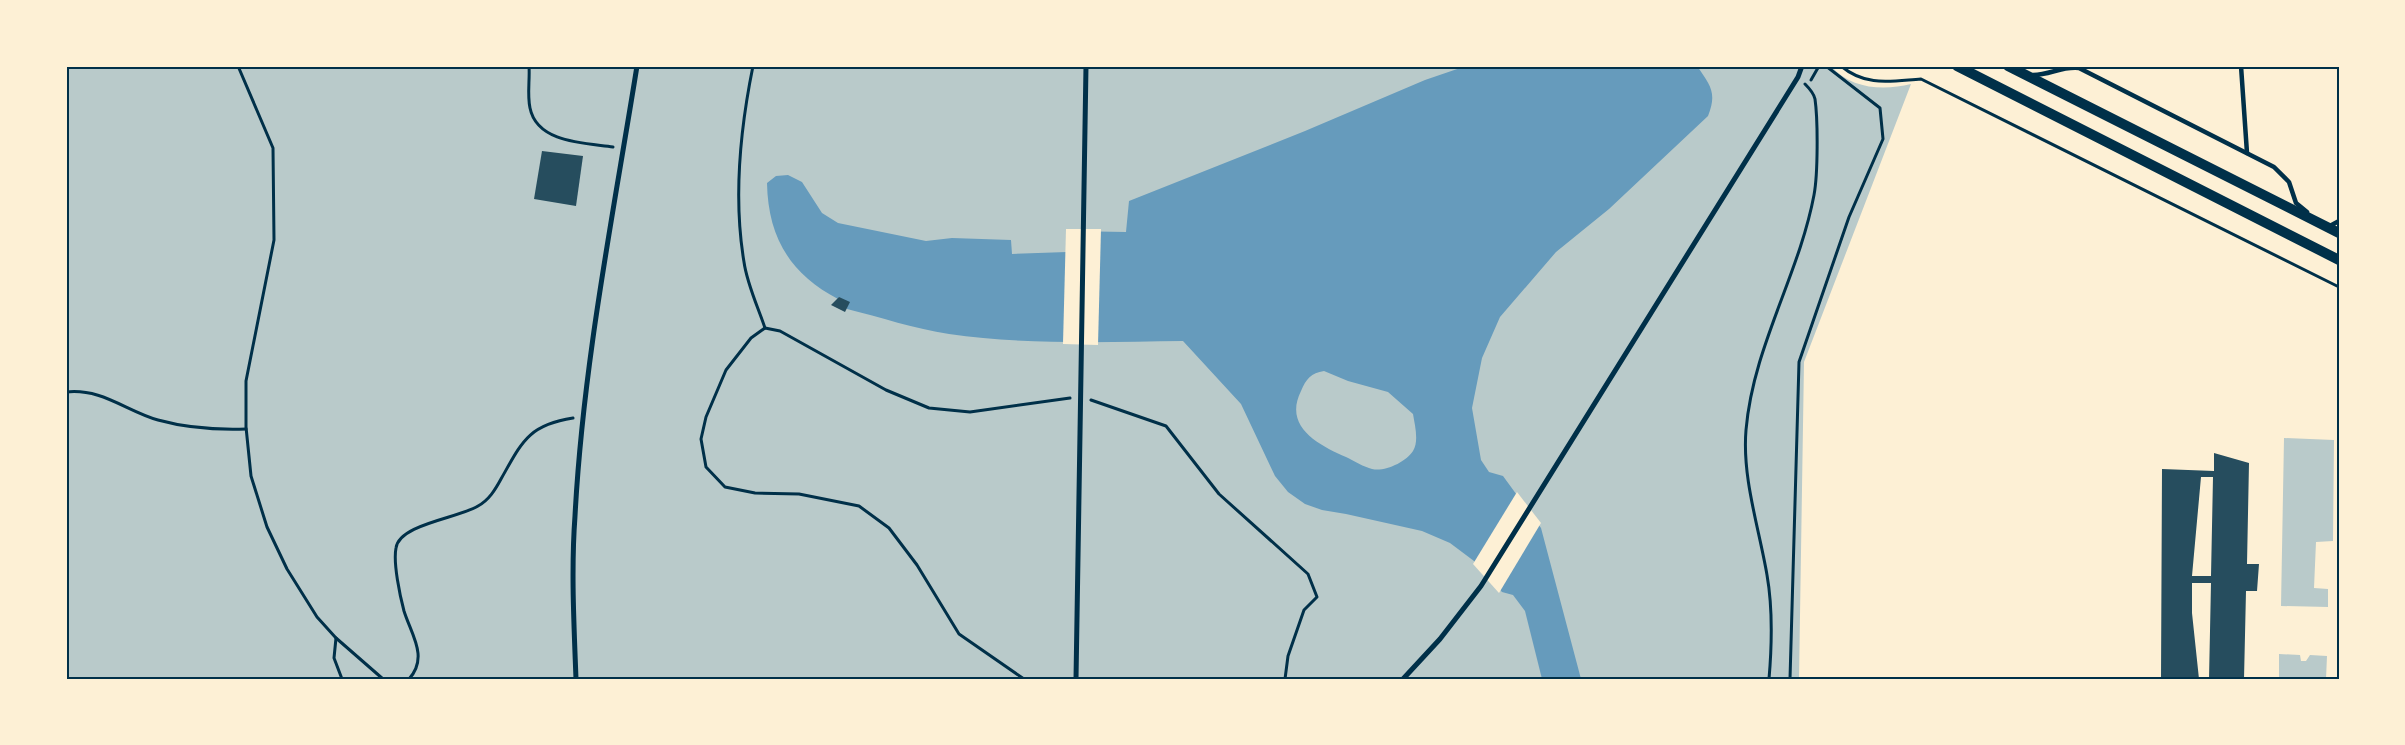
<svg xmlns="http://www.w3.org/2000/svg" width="2405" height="745" font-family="'Golos Text',sans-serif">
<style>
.green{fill:#b9caca}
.water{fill:#669bbc;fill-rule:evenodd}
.pier{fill:#fdf0d5}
.building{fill:#264d5e;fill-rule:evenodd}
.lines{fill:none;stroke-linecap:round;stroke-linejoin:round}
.path{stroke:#003049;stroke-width:3}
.service{stroke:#003049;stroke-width:4.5}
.pedestrian{stroke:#003049;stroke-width:5}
.tertiary{stroke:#003049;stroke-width:10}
.neatline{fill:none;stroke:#003049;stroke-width:2}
</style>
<rect width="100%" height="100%" fill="#fdf0d5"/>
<!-- green -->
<g class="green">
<path d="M66 66H1831C1851 89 1883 91 1911 84L1804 362 1799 679H66Z"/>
<polygon points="2284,438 2334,440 2333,541 2316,542 2314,588 2328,589 2328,607 2281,606"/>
<polygon points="2279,654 2300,655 2301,661 2306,661 2310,655 2327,656 2326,679 2279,679"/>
</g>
<!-- water -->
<path class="water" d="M1466 66H1697C1711 86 1717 93 1708 116L1609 209 1556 252 1500 317 1482 358 1472 408 1481 460 1489 472 1503 476 1541 528 1581 679H1542L1525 611 1513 595 1502 592 1474 561 1450 543 1422 531 1346 514 1322 510 1305 504 1288 492 1275 476 1241 404 1183 341C1107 342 1024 345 949 334 915 329 880 317 847 309L839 297 838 299C790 274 768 237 767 183L776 176 788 175 802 182 822 213 838 223 926 241 952 238 1011 240 1012 254 1067 252 1068 231 1126 232 1129 201 1305 131 1425 80ZM1324 371 1348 381 1388 392 1413 414C1415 426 1419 441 1413 451 1406 462 1385 472 1372 469 1364 467 1354 461 1346 457 1319 445 1283 427 1301 391 1306 379 1311 373 1324 371Z"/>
<!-- pier -->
<g class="pier">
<polygon points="1066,229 1101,229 1098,345 1063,344"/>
<polygon points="1517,492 1541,523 1499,593 1473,564"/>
</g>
<!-- building -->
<g class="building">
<polygon points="542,151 583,156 576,206 534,199"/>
<polygon points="839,297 850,302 845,312 831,305"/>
<path d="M2214 453 2249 463 2247 564H2259L2257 591H2246L2244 679H2209L2211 583H2192V613L2199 679H2161L2162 469 2214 471ZM2201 477H2213L2211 576H2192Z"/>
</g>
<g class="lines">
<!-- path -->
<g class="path">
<polyline points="238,66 273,148 274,240 246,381 246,427 251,476 267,527 287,569 317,617 336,638 383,679"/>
<path d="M529 66C530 80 527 94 530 108 537 143 585 143 613 147"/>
<path d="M753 66C740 130 733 197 744 262 747 284 758 307 765 328"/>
<path d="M1841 66C1866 87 1891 81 1921 79L2339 287"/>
<polyline points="1811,80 1819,66"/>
<path d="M66 392C102 388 126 411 158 420 187 428 217 430 246 429"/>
<polyline points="1091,400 1166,426 1219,494 1308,574 1317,597 1304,610 1288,656 1285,679"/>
<polyline points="336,638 334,658 342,679"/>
<path d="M409 679C429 657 411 634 404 611 400 596 393 563 396 548 399 524 459 518 478 506 489 500 495 490 501 479 522 442 528 425 573 418"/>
<polyline points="1024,679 959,634 917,565 889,528 859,506 799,494 755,493 725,487 706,467 701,439 706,417 726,370 751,338 765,328 780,331 886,390 929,408 970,412 1070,398"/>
<path d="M1769 679C1772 644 1773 609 1767 575 1759 528 1742 478 1746 430 1753 347 1799 275 1814 195 1818 174 1818 120 1815 99 1814 94 1809 88 1805 84"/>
<polyline points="1790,679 1799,362 1849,217 1883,139 1880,108 1826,66"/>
</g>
<!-- service -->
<g class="service">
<polyline points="2241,66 2247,153"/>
<path d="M2033 75C2050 75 2062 66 2079 68L2274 167 2289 182 2296 203 2307 212"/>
<polyline points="2328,227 2339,221"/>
</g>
<!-- pedestrian -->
<g class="pedestrian">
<path d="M576 679C574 625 571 570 575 516 583 364 613 216 637 66"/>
<polyline points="1076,679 1086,66"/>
<polyline points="1403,679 1440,639 1481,586 1798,77 1802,66"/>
</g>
<!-- tertiary -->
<g class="tertiary">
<polyline points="1957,66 2339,260"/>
<polyline points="2008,66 2339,233"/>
</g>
</g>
<!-- border -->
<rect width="2405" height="745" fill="none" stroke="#fdf0d5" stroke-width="135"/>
<rect x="68" y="68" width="2270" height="610" class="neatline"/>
</svg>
